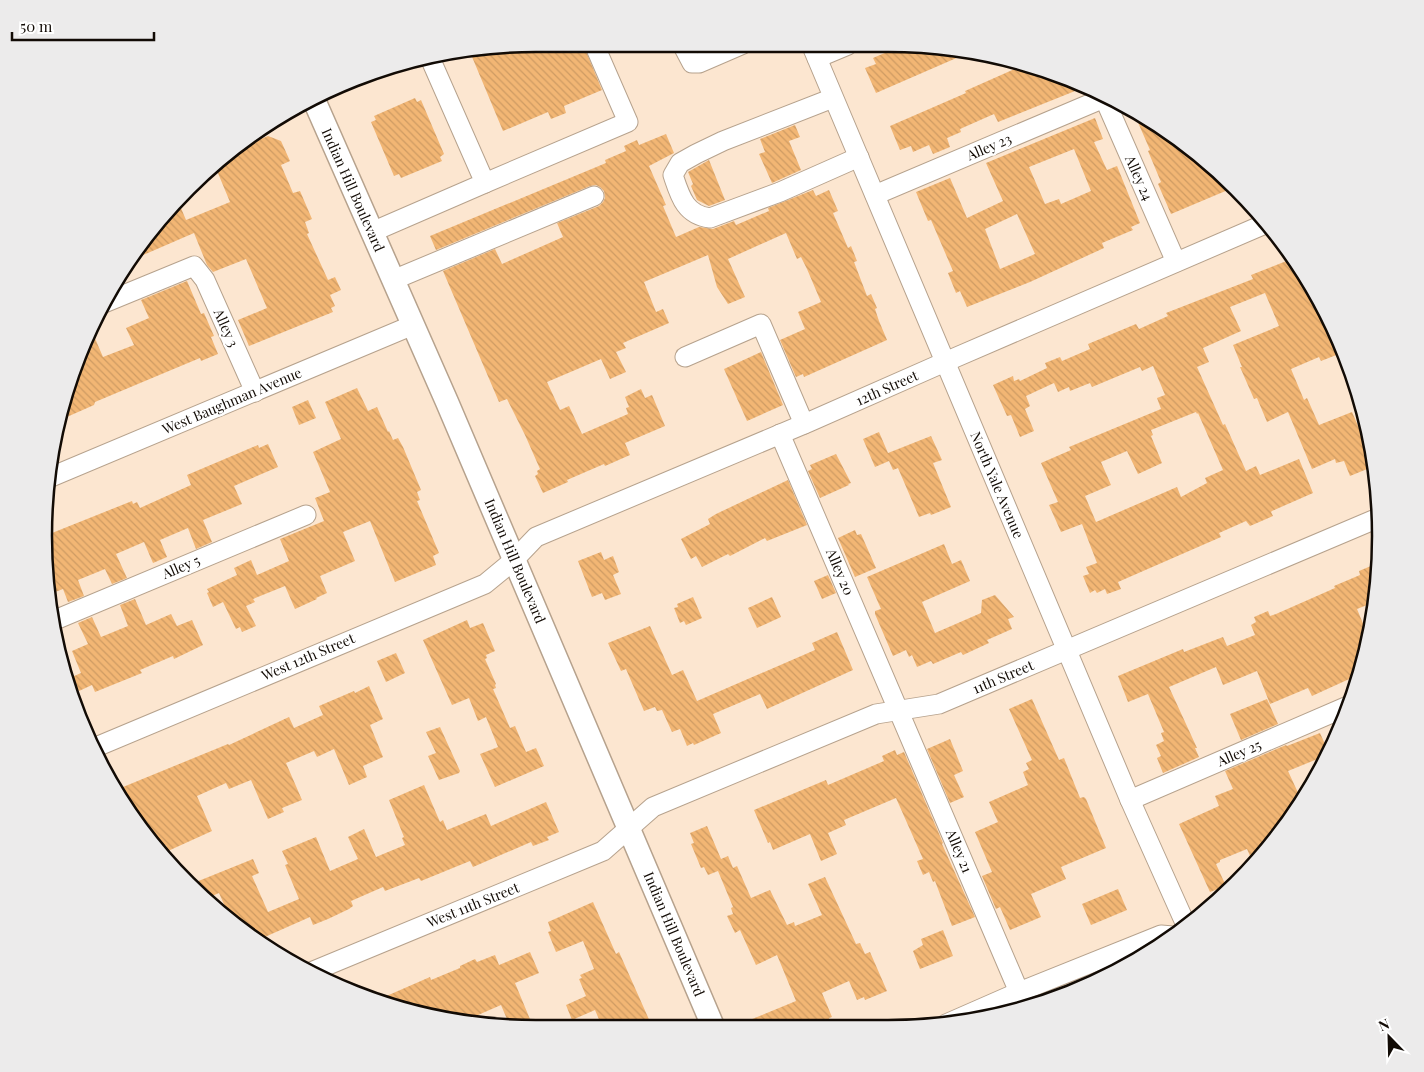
<svg xmlns="http://www.w3.org/2000/svg" width="1424" height="1072" font-family="'Playfair Display',serif">
<style>
.building{fill:url(#building-back-hatch);fill-rule:evenodd}
.lines{fill:none;stroke-linecap:round;stroke-linejoin:round}
.minor-casing{stroke:#b6a28d;stroke-width:21}
.major-casing{stroke:#b6a28d;stroke-width:25}
.minor{stroke:#fff;stroke-width:19}
.major{stroke:#fff;stroke-width:22}
.labels{text-anchor:middle;stroke-width:4.5;stroke-linejoin:round;paint-order:stroke}
.street-label{font-size:14px;fill:#120b05;stroke:#fff}
.rim{fill:none;stroke:#120b05;stroke-width:2.5}
</style>
<defs>
<pattern id="building-back-hatch" width="6" height="6" patternUnits="userSpaceOnUse" patternTransform="scale(1.25)"><rect width="6" height="6" fill="#f2b674"/><path d="M-1 5l2 2M0 0l6 6M5-1l2 2" fill="none" stroke="#ce9b63"/></pattern>
</defs>
<rect width="100%" height="100%" fill="#fce6d0"/>
<!-- building -->
<g class="building">
<polygon points="536,44 583,44 602,90 564,106 566,113 551,119 548,112 503,131 470,52"/>
<polygon points="884,45 920,45 968,53 876,93 865,68 876,64 873,58 887,52"/>
<polygon points="1026,64 1031,75 1041,70 1085,87 998,122 994,114 960,129 961,132 947,138 950,147 933,154 929,145 913,152 911,146 900,150 890,126 966,93 965,91"/>
<polygon points="415,98 417,102 421,100 444,154 440,157 442,161 401,178 399,174 394,176 371,122 376,120 374,116"/>
<polygon points="1133,111 1162,127 1235,187 1171,214 1158,184 1161,182 1148,151 1150,150"/>
<path d="M1095 118 1103 139 1094 142 1107 170 1117 166 1140 223 1131 227 1133 230 1102 243 1104 248 1030 282 967 307 960 291 956 293 948 273 953 271 931 220 928 221 916 192 950 178 967 218 1003 201 986 163ZM1074 149 1091 191 1061 204 1059 199 1045 204 1029 167ZM1017 214 1035 254 1000 269 985 229Z"/>
<polygon points="795,125 800,137 789,141 801,170 772,183 759,154 765,152 760,139"/>
<polygon points="666,134 674,153 649,166 666,205 663,206 676,237 699,227 713,229 734,221 736,225 769,211 768,208 813,190 816,196 829,190 838,211 833,213 848,248 851,246 857,261 854,262 867,296 871,294 877,308 875,309 879,321 887,340 804,377 803,374 796,377 780,340 805,329 798,312 821,302 807,269 801,257 797,259 786,233 728,259 745,297 728,304 717,287 708,255 644,282 656,312 663,309 669,323 623,343 626,348 616,352 626,372 610,379 601,359 547,382 560,410 569,406 582,434 628,414 626,408 629,407 625,397 641,389 645,398 652,395 665,426 625,443 630,455 605,466 604,464 567,480 568,482 543,493 535,476 538,474 537,471 540,469 525,435 507,399 499,402 443,271 495,249 502,264 563,237 557,223 599,206 603,202 605,198 604,191 600,187 596,185 590,186 436,250 430,236 606,163 605,160 626,151 624,146 637,140 639,145"/>
<polygon points="268,136 281,141 290,161 281,165 293,193 300,191 312,219 305,222 309,233 307,234 328,280 335,277 341,290 330,295 335,306 331,308 333,312 249,346 238,320 267,308 246,259 213,272 207,265 194,233 134,259 166,211 178,201 186,220 230,202 215,166 228,153"/>
<polygon points="709,160 725,200 709,206 697,200 691,186 693,184 688,172"/>
<path d="M1294 258 1344 352 1321 361 1319 357 1291 369 1304 400 1307 398 1319 425 1352 412 1369 451 1366 452 1372 467 1350 476 1344 461 1336 463 1335 459 1312 469 1288 412 1267 422 1257 398 1254 399 1240 367H1242L1233 345 1279 326 1265 293 1230 307 1241 331 1203 348 1209 362 1197 367 1223 425 1225 424 1246 471 1256 466 1260 475 1299 459 1313 493 1272 511 1271 512 1273 516 1250 526 1246 521 1219 533 1221 537 1118 582 1121 589 1107 594 1105 589 1097 593 1095 590 1090 593 1083 576 1089 574 1086 567 1097 563 1082 524 1061 532 1049 505 1058 502 1041 463 1071 450 1069 447 1161 409 1157 398 1165 395 1153 366 1142 371 1140 367 1092 387 1090 383 1070 391 1069 387 1058 392 1054 383 1026 396 1030 406 1025 409 1034 431 1020 437 1011 415 1007 416 993 385 1013 376 1014 381 1019 379 1020 381 1047 368 1045 363 1060 357 1062 361 1090 349 1088 344 1136 324 1139 329 1168 316 1166 313 1253 279 1251 275ZM1196 412 1197 414 1198 413 1223 470 1205 478 1207 483 1181 497 1177 487 1096 522 1085 496 1111 485 1101 462 1127 451 1138 474 1162 463 1151 436 1153 435 1151 430Z"/>
<polygon points="187,281 201,314 204,313 214,336 211,337 218,354 201,361 200,358 176,368 95,402 94,405 60,420 91,329 103,357 134,345 126,328 149,318 141,300"/>
<polygon points="761,352 783,405 747,421 724,369"/>
<polygon points="357,388 368,411 377,407 388,432 389,431 393,440 398,438 403,447 421,490 417,492 420,500 417,501 439,553 433,556 436,565 395,582 370,521 343,532 355,561 320,576 327,593 316,598 317,599 295,609 285,586 253,599 255,602 246,606 256,626 242,632 240,627 236,629 223,602 213,607 207,593 209,592 207,589 237,575 234,568 251,560 257,575 289,561 280,539 324,521 315,498 330,492 313,452 341,439 325,402"/>
<polygon points="308,400 316,418 299,425 292,407"/>
<polygon points="879,432 888,453 931,436 942,460 933,463 951,507 931,515 930,513 919,517 898,468 893,470 889,461 875,467 863,439"/>
<polygon points="268,444 278,467 234,486 242,504 203,520 212,542 196,549 188,528 160,540 167,557 153,563 144,542 116,554 127,578 112,584 105,569 78,580 84,596 68,602 63,589 50,594 45,568 47,535 132,501 133,504 137,502 140,508 191,485 187,475 258,445 259,448"/>
<polygon points="836,454 851,483 848,484 849,485 820,498 808,471 812,469 810,465"/>
<polygon points="788,480 807,525 767,541 765,538 730,556 728,554 702,567 696,556 691,559 681,539 710,524 708,519 716,514"/>
<polygon points="855,530 857,535 861,534 876,568 855,577 838,538"/>
<polygon points="944,544 952,564 961,560 970,581 922,602 935,633 981,613 982,600 995,595 1014,617 1008,619 1012,629 987,640 989,643 963,655 961,652 933,664 931,661 917,667 912,655 909,657 906,650 893,656 875,614 875,611 881,609 867,577"/>
<polygon points="601,552 604,560 613,556 619,572 613,575 621,594 605,600 602,593 592,597 578,561"/>
<polygon points="1378,563 1373,607 1372,603 1357,609 1369,638 1358,675 1312,696 1308,688 1270,704 1257,671 1223,685 1216,667 1169,687 1197,748 1195,748 1199,757 1163,773 1157,758 1161,756 1156,745 1164,741 1161,733 1164,732 1148,694 1128,702 1118,676 1183,649 1184,652 1223,637 1227,646 1255,635 1251,625 1256,622 1254,617 1268,611 1270,616 1276,614 1335,588 1334,586 1360,575 1359,571"/>
<polygon points="828,575 836,593 822,599 814,581"/>
<polygon points="693,597 702,618 686,625 684,621 680,623 674,608 678,607 677,604"/>
<polygon points="772,597 781,617 757,628 748,608"/>
<polygon points="135,599 146,625 171,614 177,626 192,620 203,645 174,659 173,656 140,670 142,673 95,692 92,685 79,691 72,677 81,673 72,651 88,644 78,623 92,617 101,637 128,626 120,605"/>
<polygon points="467,620 470,628 483,623 495,651 486,655 487,658 485,659 496,684 495,685 496,688 493,689 510,728 515,726 526,752 536,748 544,766 495,787 480,754 498,747 486,717 478,721 469,698 452,705 423,640"/>
<polygon points="650,626 672,675 683,670 697,701 815,650 812,643 837,632 853,670 767,709 760,694 713,714 721,733 694,745 693,743 687,746 680,729 672,732 662,710 657,711 655,707 644,711 626,669 621,671 608,643"/>
<polygon points="396,653 405,673 386,682 377,661"/>
<polygon points="369,686 383,719 370,725 383,757 363,766 367,777 349,785 334,749 317,757 314,751 286,763 302,800 282,808 284,812 268,819 251,780 229,789 226,783 197,796 212,831 168,851 166,845 160,848 151,838 145,824 141,826 133,816 129,808 132,806 123,787 228,744 229,745 289,717 294,728 323,715 319,706 354,691 355,693"/>
<polygon points="1032,699 1059,760 1064,758 1080,798 1084,797 1086,799 1106,848 1061,867 1066,879 1031,894 1041,917 1010,930 1000,907 996,909 982,876 992,872 975,832 998,822 989,802 1028,785 1023,772 1029,769 1026,763 1032,760 1009,709"/>
<polygon points="1267,699 1278,724 1241,740 1230,714"/>
<polygon points="440,727 460,771 459,773 439,780 428,756 436,753 426,732"/>
<polygon points="1320,733 1328,751 1319,755 1320,758 1288,771 1300,797 1298,798 1300,804 1297,809 1253,863 1247,849 1220,860 1220,862 1216,864 1226,886 1210,892 1179,824 1219,806 1215,796 1233,789 1225,771 1286,745 1287,746"/>
<polygon points="950,739 963,771 954,775 964,797 950,803 927,749"/>
<polygon points="895,750 897,755 904,752 943,843 942,844 975,917 952,926 935,881 933,882 929,872 923,875 917,861 923,859 896,798 844,820 846,825 828,833 837,854 821,861 810,834 773,850 770,842 768,843 754,810 826,780 828,785 884,761 882,756"/>
<polygon points="424,785 440,822 443,820 447,830 486,814 491,826 546,802 559,832 547,837 549,840 533,846 531,842 473,867 470,861 421,881 419,878 385,891 383,887 351,901 353,906 349,909 328,919 313,925 310,917 258,940 231,920 219,893 205,899 194,886 198,884 196,882 253,859 259,873 252,876 268,912 299,899 285,865 288,864 282,851 316,837 330,871 358,859 348,837 364,829 376,857 405,845 402,838 404,837 389,800"/>
<polygon points="707,826 721,859 728,856 733,868 737,866 751,898 770,890 787,925 794,922 795,926 822,915 808,884 825,877 856,944 860,943 865,954 870,952 887,991 865,1000 864,997 857,1000 849,981 822,993 832,1017 829,1018 831,1024 740,1024 796,1001 777,955 756,965 740,930 735,933 727,916 733,914 731,908 733,907 718,871 708,875 704,867 701,868 691,844 694,843 690,833"/>
<polygon points="1118,889 1127,910 1091,925 1082,904"/>
<polygon points="593,902 616,954 619,952 651,1024 601,1024 595,1010 572,1020 566,1005 586,996 579,979 582,978 580,975 594,969 583,941 556,952 548,932 551,931 548,922"/>
<polygon points="943,930 953,956 920,969 913,951 923,945 921,939"/>
<polygon points="530,952 539,973 515,983 532,1024 509,1024 501,1005 462,1022 375,1001 430,977 431,980 460,968 460,966 475,959 477,962 495,955 499,965"/>
</g>
<g class="lines">
<!-- minor casing -->
<g class="minor-casing">
<g id="minor">
<polyline points="682,44 692,63 699,63 743,44"/>
<polyline points="811,44 1130,800 1186,925"/>
<polyline points="817,58 848,45"/>
<polyline points="1102,93 1176,262"/>
<path d="M833 98 723 141 696 154 680 163 673 175C680 196 685 215 710 218L780 192 859 157"/>
<polyline points="485,183 628,122 594,44"/>
<polyline points="875,195 1104,98"/>
<polyline points="372,232 485,183 430,58"/>
<polyline points="393,280 594,196"/>
<polyline points="104,303 194,266 205,280 255,392"/>
<polyline points="685,357 761,324 804,424"/>
<polyline points="780,434 1019,992"/>
<polyline points="51,477 413,325"/>
<polyline points="55,620 306,515"/>
<polyline points="96,747 485,584 514,560 536,537 809,422 945,362 1265,224"/>
<polyline points="1130,800 1348,706"/>
<polyline points="311,972 603,851 653,807 876,714 939,704 1378,518"/>
<polyline points="946,1024 1019,992 1161,935 1173,936"/>
</g>
</g>
<!-- major casing -->
<g class="major-casing">
<polyline id="major" points="314,100 447,402 712,1024"/>
</g>
<!-- minor -->
<use href="#minor" class="minor"/>
<!-- major -->
<use href="#major" class="major"/>
</g>
<g class="labels">
<!-- street labels -->
<g class="street-label">
<text transform="translate(989 147) rotate(-23)" y="5">Alley 23</text>
<text transform="translate(1139 178) rotate(66)" y="5">Alley 24</text>
<text transform="translate(353 190) rotate(66)" y="5">Indian Hill Boulevard</text>
<text transform="translate(226 328) rotate(66)" y="5">Alley 3</text>
<text transform="translate(887 388) rotate(-24)" y="5">12th Street</text>
<text transform="translate(232 401) rotate(-23)" y="5">West Baughman Avenue</text>
<text transform="translate(997 485) rotate(67)" y="5">North Yale Avenue</text>
<text transform="translate(515 561) rotate(67)" y="5">Indian Hill Boulevard</text>
<text transform="translate(181 567) rotate(-23)" y="5">Alley 5</text>
<text transform="translate(840 572) rotate(67)" y="5">Alley 20</text>
<text transform="translate(308 657) rotate(-23)" y="5">West 12th Street</text>
<text transform="translate(1003 677) rotate(-23)" y="5">11th Street</text>
<text transform="translate(1239 753) rotate(-23)" y="5">Alley 25</text>
<text transform="translate(959 851) rotate(67)" y="5">Alley 21</text>
<text transform="translate(473 905) rotate(-22)" y="5">West 11th Street</text>
<text transform="translate(674 934) rotate(67)" y="5">Indian Hill Boulevard</text>
</g>
</g>
<!-- crop -->
<path d="M0 0H1424V1072H0ZM536 52H888A484 484 0 0 1 1372 536V536A484 484 0 0 1 888 1020H536A484 484 0 0 1 52 536V536A484 484 0 0 1 536 52Z" fill="#ecebeb" fill-rule="evenodd"/>
<path class="rim" d="M536 52H888A484 484 0 0 1 1372 536V536A484 484 0 0 1 888 1020H536A484 484 0 0 1 52 536V536A484 484 0 0 1 536 52Z"/>
<!-- north arrow -->
<g transform="translate(1389 1037) rotate(337)" stroke="#ffffff" stroke-width="4" paint-order="stroke">
<path d="M0-4L9 19L0 12L-9 19Z" fill="#120b05"/>
<text y="-8" font-size="14" font-weight="bold" text-anchor="middle" fill="#120b05">N</text>
</g>
<!-- scale -->
<path d="M12 32v8h142v-8" fill="none" stroke="#120b05" stroke-width="2.5"/>
<text x="20" y="32" font-size="15" fill="#120b05" stroke="#ffffff" stroke-width="4" paint-order="stroke">50 m</text>
</svg>
